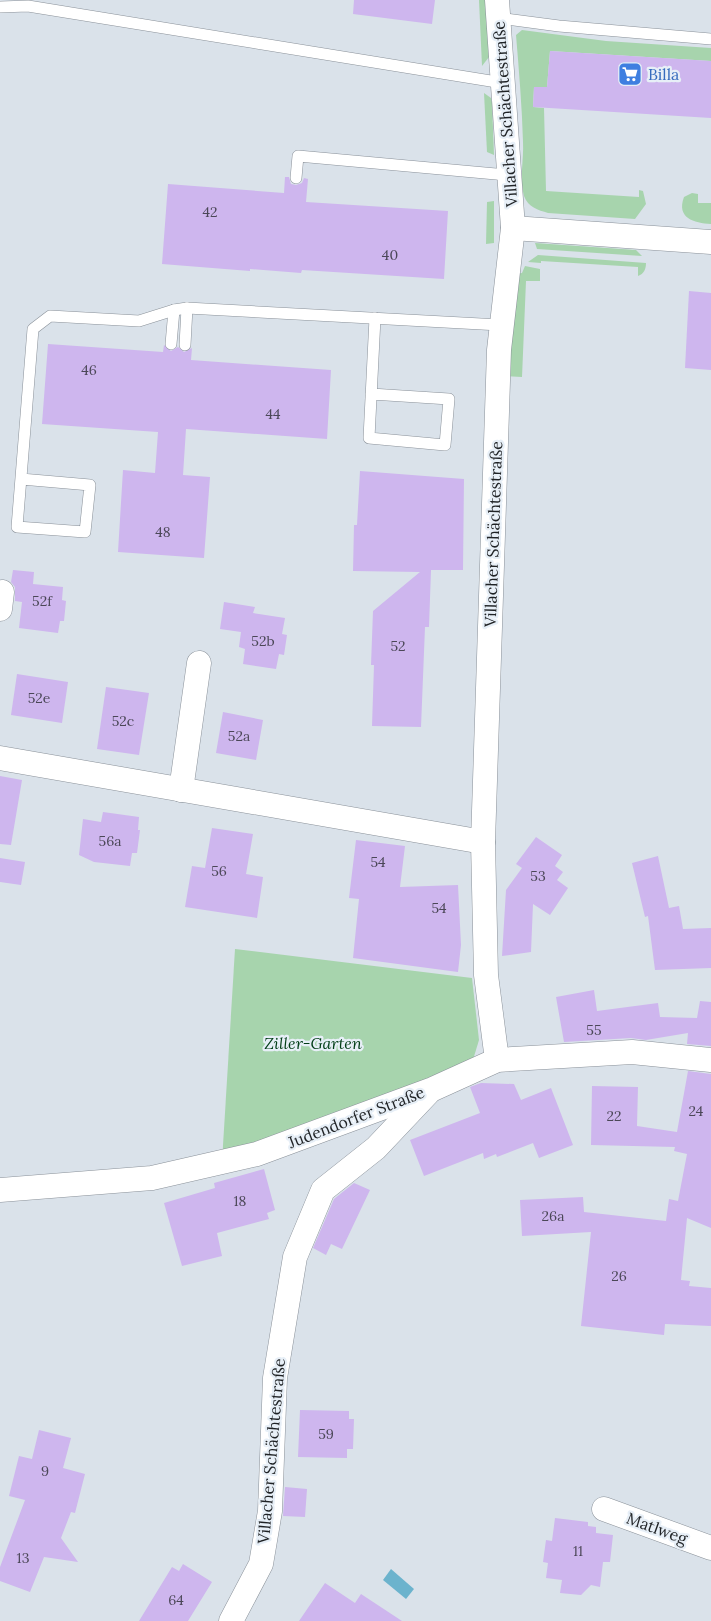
<svg xmlns="http://www.w3.org/2000/svg" width="711" height="1621" font-family="Lora,serif">
<style>
.green{fill:#a7d4ad}
.water{fill:#6cb3cd}
.building{fill:#ceb6ee}
.lines{fill:none;stroke-linecap:round;stroke-linejoin:round}
.lane-casing{stroke:#8a9199;stroke-width:12}
.street-casing{stroke:#8a9199;stroke-width:25}
.lane{stroke:#fff;stroke-width:11}
.street{stroke:#fff;stroke-width:24}
.labels{text-anchor:middle;stroke-width:4.5;stroke-linejoin:round;paint-order:stroke}
.number-label{font-size:14px;fill:#4b4757}
.shop-label{font-size:16px;fill:#366cbe;stroke:#e7eff7;text-anchor:start}
.street-label{font-size:16px;fill:#1f2225;stroke:#e7eff7}
.park-label{font-size:16px;font-style:italic;fill:#013d16;stroke:#e7eff7}
</style>
<rect width="100%" height="100%" fill="#dae2ea"/>
<!-- green -->
<g class="green">
<polygon points="479,0 486,0 489,57 482,66"/>
<path d="M522 30 606 41 711 48V61L550 51 547 87H534L533 107 544 108 546 191 639 197V190L643 191 646 204 635 219 548 213C538 210 528 207 524 196 519 180 524 159 523 142 522 107 519 71 516 35Z"/>
<polygon points="484,93 491,98 492,103 494,155 487,152"/>
<path d="M692 193 698 194V203H711V224C694 223 676 218 684 197Z"/>
<polygon points="494,201 494,243 486,244 487,202"/>
<polygon points="535,243 636,250 642,256 537,249"/>
<path d="M538 255 646 263C646 269 644 274 638 276V267L541 261V263L528 262Z"/>
<polygon points="525,266 540,269 540,281 526,281 522,377 506,376 515,274 522,273"/>
<polygon points="235,949 472,978 479,1040 469,1073 222,1162"/>
</g>
<!-- water -->
<polygon class="water" points="391,1569 414,1589 406,1599 383,1580"/>
<!-- building -->
<g class="building">
<polygon points="354,0 435,0 432,24 353,14"/>
<polygon points="550,51 711,61 711,118 533,107 534,87 547,87"/>
<polygon points="285,177 289,177 291,184 296,185 302,183 304,178 308,179 306,202 448,211 444,279 302,270 301,273 250,269 250,271 162,264 168,184 284,193"/>
<polygon points="689,291 711,293 711,370 685,368"/>
<polygon points="48,344 163,352 164,345 171,351 178,347 184,352 192,348 191,360 331,370 327,439 186,429 183,475 210,477 204,558 118,552 123,470 155,473 158,432 42,424"/>
<polygon points="360,471 464,479 463,570 431,570 429,627 425,627 421,727 372,726 374,665 371,665 373,611 420,572 353,571 354,525 357,525"/>
<polygon points="13,570 34,572 33,584 63,587 62,600 66,601 64,621 60,621 58,633 19,628 22,602 15,601 15,587 11,582"/>
<polygon points="224,602 255,607 253,613 285,618 282,634 287,635 284,655 279,654 276,669 243,664 245,649 239,647 241,632 220,629"/>
<polygon points="17,674 68,682 62,723 11,715"/>
<polygon points="106,687 149,693 139,755 97,749"/>
<polygon points="223,712 263,720 256,760 216,753"/>
<polygon points="0,776 22,780 11,845 0,844"/>
<polygon points="103,812 139,817 138,830 140,830 137,853 132,853 130,866 94,862 79,855 83,819 101,822"/>
<polygon points="212,828 253,834 246,874 263,877 257,918 185,907 192,866 205,868"/>
<polygon points="536,837 562,855 555,866 563,872 557,880 568,888 550,915 533,904 531,952 502,956 506,890 522,868 516,864"/>
<polygon points="356,840 405,846 400,887 458,885 461,945 458,972 353,958 359,899 349,898"/>
<polygon points="658,856 669,908 679,906 683,929 711,928 711,968 655,970 648,916 645,917 632,863"/>
<polygon points="0,858 25,862 21,885 0,882"/>
<polygon points="594,990 597,1011 658,1003 660,1017 697,1018 700,1001 711,1002 711,1046 687,1044 688,1033 646,1040 631,1038 564,1042 556,997"/>
<polygon points="688,1071 711,1074 711,1228 687,1218 681,1280 690,1281 689,1286 711,1288 711,1326 665,1324 664,1335 581,1326 591,1232 522,1236 520,1200 583,1197 584,1212 666,1221 669,1199 678,1201 687,1154 674,1151 675,1147 591,1145 592,1086 638,1087 637,1126 677,1132"/>
<polygon points="481,1083 514,1084 521,1100 551,1088 573,1145 539,1158 533,1143 497,1157 496,1154 484,1159 483,1153 424,1176 410,1140 480,1113 470,1087"/>
<polygon points="264,1169 275,1210 267,1213 269,1219 217,1233 222,1256 182,1266 164,1203 215,1188 214,1183"/>
<polygon points="354,1183 370,1190 342,1249 331,1244 326,1255 313,1248 334,1199"/>
<polygon points="300,1410 349,1411 349,1419 354,1419 353,1449 347,1449 347,1458 298,1457"/>
<polygon points="39,1430 71,1438 63,1468 85,1474 75,1513 71,1512 61,1538 78,1562 44,1557 30,1592 0,1581 0,1567 25,1500 9,1496 19,1456 32,1459"/>
<polygon points="285,1487 307,1489 305,1517 283,1516"/>
<polygon points="555,1518 588,1522 588,1526 596,1527 596,1533 613,1535 610,1562 603,1562 600,1587 591,1585 581,1595 560,1593 562,1580 546,1578 548,1563 543,1562 546,1540 552,1541"/>
<polygon points="183,1564 212,1582 188,1621 139,1621 172,1567 179,1571"/>
<polygon points="325,1583 355,1603 361,1594 402,1621 299,1621"/>
</g>
<g class="lines">
<!-- lane casing -->
<g class="lane-casing">
<g id="lane">
<polyline points="0,7 28,6 503,83"/>
<polyline points="498,18 559,26 711,39"/>
<polyline points="296,178 298,156 507,175"/>
<polyline points="171,344 174,310"/>
<polyline points="185,345 187,308"/>
<polyline points="371,394 449,399 445,445 369,438 375,318"/>
<polyline points="21,479 90,485 85,532 17,527 33,329 50,316 139,321 174,310 187,308 500,325"/>
</g>
</g>
<!-- street casing -->
<g class="street-casing">
<g id="street">
<polyline points="513,228 711,242"/>
<polyline points="0,609 2,592"/>
<polyline points="0,758 483,842"/>
<polyline points="181,790 199,663"/>
<polyline points="497,1060 486,975 483,842 499,350 513,228 497,0"/>
<polyline points="0,1190 152,1178 257,1154 433,1089 497,1060 632,1052 711,1060"/>
<polyline points="604,1509 711,1548"/>
<polyline points="231,1621 261,1564 270,1511 275,1378 295,1257 323,1190 376,1148 428,1093"/>
</g>
</g>
<!-- lane -->
<use href="#lane" class="lane"/>
<!-- street -->
<use href="#street" class="street"/>
</g>
<!-- icons -->
<defs>
<g id="supermarket-square" transform="scale(1.25)"><rect x="-9" y="-9" width="18" height="18" rx="4" fill="#3f7fe0" stroke="#e7eff7"/><path d="M-6-5.5h2.5l.6 2H6L4.5 2H-2.5L-4.4-4H-6ZM-1.5 3.2a1.3 1.3 0 1 0 .1 0ZM3 3.2a1.3 1.3 0 1 0 .1 0Z" fill="#fff"/></g>
</defs>
<g fill-rule="evenodd">
<use href="#supermarket-square" x="630" y="74"/>
</g>
<g class="labels">
<!-- number labels -->
<g class="number-label">
<text x="210" y="217">42</text>
<text x="390" y="260">40</text>
<text x="89" y="375">46</text>
<text x="273" y="419">44</text>
<text x="163" y="537">48</text>
<text x="42" y="606">52f</text>
<text x="263" y="646">52b</text>
<text x="398" y="651">52</text>
<text x="39" y="703">52e</text>
<text x="123" y="726">52c</text>
<text x="239" y="741">52a</text>
<text x="110" y="846">56a</text>
<text x="378" y="867">54</text>
<text x="219" y="876">56</text>
<text x="538" y="881">53</text>
<text x="439" y="913">54</text>
<text x="594" y="1035">55</text>
<text x="696" y="1116">24</text>
<text x="614" y="1121">22</text>
<text x="240" y="1206">18</text>
<text x="553" y="1221">26a</text>
<text x="619" y="1281">26</text>
<text x="326" y="1439">59</text>
<text x="45" y="1476">9</text>
<text x="578" y="1556">11</text>
<text x="23" y="1563">13</text>
<text x="176" y="1605">64</text>
</g>
<!-- shop labels -->
<g class="shop-label">
<text x="648" y="80">Billa</text>
</g>
<!-- street labels -->
<g class="street-label">
<text transform="translate(505 114) rotate(-94)" y="6">Villacher Schächtestraße</text>
<text transform="translate(493 534) rotate(-88)" y="6">Villacher Schächtestraße</text>
<text transform="translate(356 1117) rotate(-21)" y="6">Judendorfer Straße</text>
<text transform="translate(271 1451) rotate(-85)" y="6">Villacher Schächtestraße</text>
<text transform="translate(657 1528) rotate(20)" y="6">Matlweg</text>
</g>
<!-- park labels -->
<g class="park-label">
<text x="313" y="1049">Ziller-Garten</text>
</g>
</g>
</svg>
